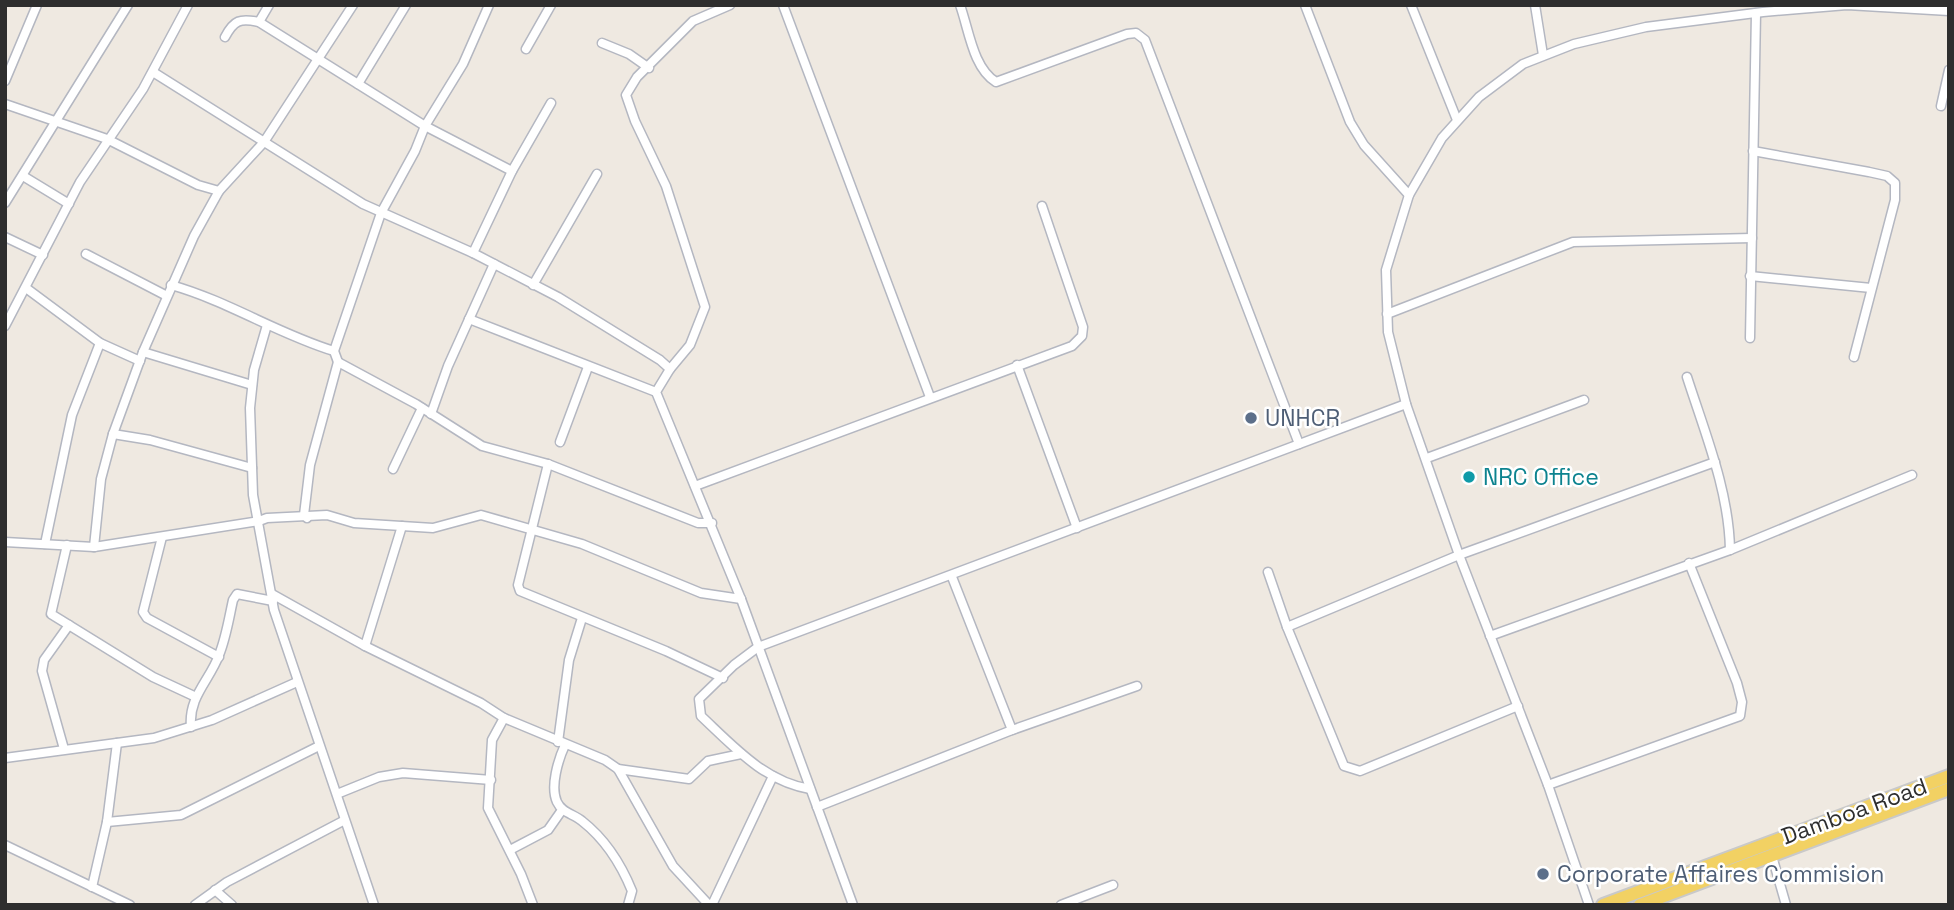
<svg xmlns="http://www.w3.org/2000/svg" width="1954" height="910" font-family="'Space Grotesk',sans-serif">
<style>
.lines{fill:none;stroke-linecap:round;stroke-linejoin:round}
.minor-casing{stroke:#b4b7c1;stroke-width:11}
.primary-casing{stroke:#c9c9c9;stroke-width:16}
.minor{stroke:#fff;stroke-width:8}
.primary{stroke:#f2d163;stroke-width:12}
.service-dot{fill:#5c6f8a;stroke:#fff;stroke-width:2.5}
.culture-dot{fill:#0f9aa8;stroke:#fff;stroke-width:2.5}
.labels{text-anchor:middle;stroke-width:5;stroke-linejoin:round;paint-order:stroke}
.service-label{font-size:23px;fill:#4e5e75;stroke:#fff;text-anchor:start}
.culture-label{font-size:23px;fill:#0d838f;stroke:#fff;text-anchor:start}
.street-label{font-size:23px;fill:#2e2e2e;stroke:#fff}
</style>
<rect width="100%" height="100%" fill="#efe9e1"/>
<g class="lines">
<!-- minor casing -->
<g class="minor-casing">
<g id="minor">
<polyline points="783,5 930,397"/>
<path d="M960 5C969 30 973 68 996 82L1127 34 1136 33 1145 40 1299 444"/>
<polyline points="1305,5 1350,122 1364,145 1409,195"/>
<polyline points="1411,5 1457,120"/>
<polyline points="1535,5 1543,55"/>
<polyline points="259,22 269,5"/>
<path d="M225 37C234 20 240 18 259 22L425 126 512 171"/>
<polyline points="602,43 629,54 649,68"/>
<polyline points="526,49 551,5"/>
<polyline points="153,72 363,204 473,253 558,297 660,360 670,369 656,392 741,599 853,905"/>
<polyline points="5,81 37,5"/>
<polyline points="358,84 406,5"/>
<polyline points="5,104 107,139 198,185 219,191"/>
<polyline points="1941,106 1949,70"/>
<polyline points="1753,151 1869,172 1887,176 1895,183 1895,200 1854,357"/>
<polyline points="23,176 69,204"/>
<polyline points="5,203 128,5"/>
<polyline points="5,237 43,255"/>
<polyline points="473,253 512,171 551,103"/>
<polyline points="86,254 167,296"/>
<polyline points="1750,276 1871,288"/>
<path d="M171 285C228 301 278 334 334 351"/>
<polyline points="533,285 597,174"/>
<polyline points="26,288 100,343 140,361"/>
<polyline points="1387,314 1573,242 1752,238"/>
<polyline points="469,319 656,392"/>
<polyline points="267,325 254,370 250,408 253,495 274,610 374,905"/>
<polyline points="5,326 80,182 143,89 188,5"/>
<polyline points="1750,338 1756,13"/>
<polyline points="143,352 252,385"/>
<polyline points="338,362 416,404 482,446 548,464 698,523 712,523"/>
<polyline points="1017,365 1077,528"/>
<polyline points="670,369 690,345 705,307 666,186 635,121 626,95 637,77 693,21 730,5"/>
<path d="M1687 377C1705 433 1729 491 1730 550"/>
<polyline points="431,414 448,366 494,264"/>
<polyline points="113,434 150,440 252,468"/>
<polyline points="560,442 588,367"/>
<polyline points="1427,458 1584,400"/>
<polyline points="548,464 518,585 520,591 666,651 723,678"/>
<polyline points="393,469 422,408"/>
<polyline points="695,486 1072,346 1082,336 1083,327 1042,206"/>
<polyline points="307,518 304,515 310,465 338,362 334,351 381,213 415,151 425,126 463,64 489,5"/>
<polyline points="162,537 143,612 147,618 219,657"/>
<polyline points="5,542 94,547 259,521 267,518 327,515 354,523 433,528 481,515 582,544 701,593 741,599"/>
<polyline points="45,544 72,415 100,343"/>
<polyline points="67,545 51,614 153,677 196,697"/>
<polyline points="94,547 101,479 113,434 143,352 194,236 219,191 264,142 353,5"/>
<polyline points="1268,572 1287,627 1344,766 1360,771 1518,706"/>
<polyline points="952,577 1012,730"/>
<polyline points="272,594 365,646 481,703 504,718 605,760 618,769 673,866 709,905"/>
<polyline points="1287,627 1459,555 1715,462"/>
<polyline points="1490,636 1730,550 1912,475"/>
<polyline points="365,646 402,526"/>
<polyline points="504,718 492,740 488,808 521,874 533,905"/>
<path d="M191 727C188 697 210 680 219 655 226 638 229 618 233 600L237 594 273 601"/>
<polyline points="558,742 569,660 582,618"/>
<path d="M565 745C558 760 550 787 557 802 562 813 574 814 582 821 605 839 621 864 632 891L628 905"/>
<polyline points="64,749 42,671 44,660 69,625"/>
<polyline points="5,758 154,738 212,720 297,682"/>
<polyline points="618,769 689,779 708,761 741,754"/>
<polyline points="1548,785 1740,716 1742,702 1737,683 1689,563"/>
<path d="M810 789C765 782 733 746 701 716L699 699 734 665 758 647 1406 404"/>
<polyline points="337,794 379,777 403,773 491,780"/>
<polyline points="817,807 1012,730 1137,686"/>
<polyline points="107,822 181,815 319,746"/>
<polyline points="5,845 130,905"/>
<polyline points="510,850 548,830 562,810"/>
<polyline points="1772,856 1786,905"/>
<polyline points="92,887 107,822 117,743"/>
<polyline points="215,890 232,905"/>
<polyline points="195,905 227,882 343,821"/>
<polyline points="712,905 773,776"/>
<polyline points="1061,905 1113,885"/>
<polyline points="1589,905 1548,785 1459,555 1406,404 1388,332 1386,270 1409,195 1442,138 1479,97 1523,64 1574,44 1646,27 1763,12 1847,5 1949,11"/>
</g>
</g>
<!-- primary casing -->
<g class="primary-casing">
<g id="primary">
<polyline points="1603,905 1949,776"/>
<polyline points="1640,905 1949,789"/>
</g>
</g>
<!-- minor -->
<use href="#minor" class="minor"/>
<!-- primary -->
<use href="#primary" class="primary"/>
</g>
<!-- markers -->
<g class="service-dot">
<circle cx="1251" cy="418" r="7"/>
<circle cx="1543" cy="874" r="7"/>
</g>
<circle class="culture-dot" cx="1469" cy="477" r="7"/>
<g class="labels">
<!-- service labels -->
<g class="service-label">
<text x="1265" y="426">UNHCR</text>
<text x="1557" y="882">Corporate Affaires Commision</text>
</g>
<!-- culture labels -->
<g class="culture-label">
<text x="1483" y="485">NRC Office</text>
</g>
<!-- street labels -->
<g class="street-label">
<text transform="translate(1854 811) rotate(-20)" y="8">Damboa Road</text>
</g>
</g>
<!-- border -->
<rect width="1954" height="910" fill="none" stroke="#2e2e2e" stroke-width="14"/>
</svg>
